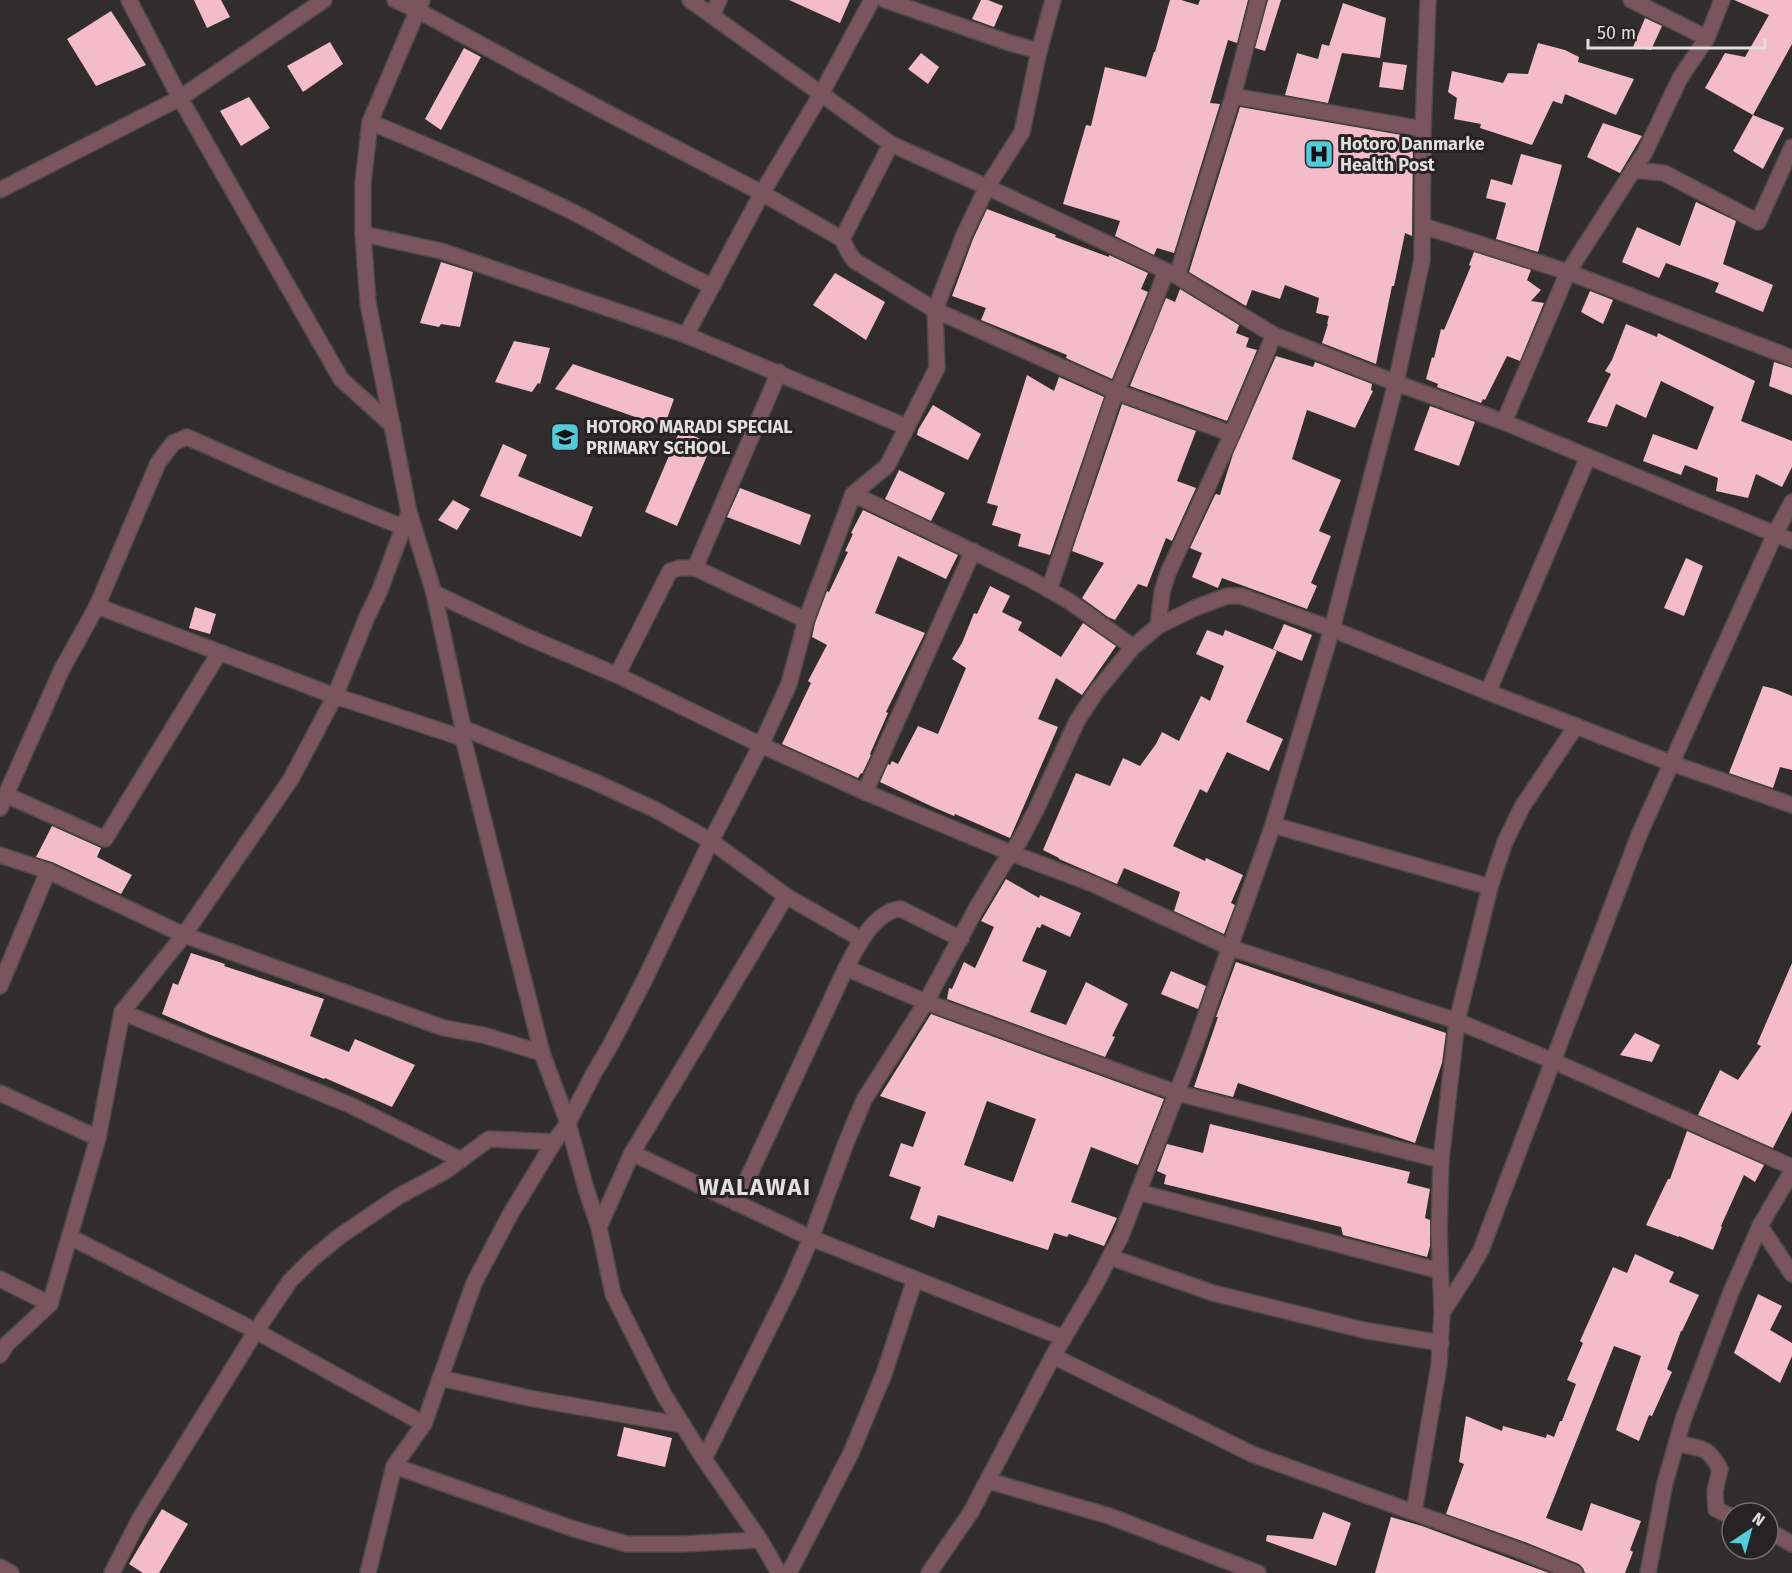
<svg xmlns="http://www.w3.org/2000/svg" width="1792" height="1573" font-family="'Fira Sans',sans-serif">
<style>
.building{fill:#f4bbcb;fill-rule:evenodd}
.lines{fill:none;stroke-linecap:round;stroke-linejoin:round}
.minor-casing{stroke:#4d494a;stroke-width:18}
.minor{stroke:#7a5560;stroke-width:15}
.labels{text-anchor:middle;stroke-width:6;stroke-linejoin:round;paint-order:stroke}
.poi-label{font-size:18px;font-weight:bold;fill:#e2dfe0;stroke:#272324;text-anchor:start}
.district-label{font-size:24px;font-weight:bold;letter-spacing:1.5px;fill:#e2dfe0;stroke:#272324}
</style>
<rect width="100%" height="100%" fill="#312d2e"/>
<!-- building -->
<g class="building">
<polygon points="194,0 221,0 230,17 207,28"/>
<polygon points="789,0 850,0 840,23"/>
<polygon points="981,0 988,0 1003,6 994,27 972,19"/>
<polygon points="1170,0 1181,0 1198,5 1200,0 1248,0 1237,43 1228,40 1210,103 1220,104 1174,253 1157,248 1154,255 1115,236 1120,221 1063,204 1086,125 1091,126 1105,67 1146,77 1154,52 1155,52"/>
<polygon points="1268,0 1281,0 1265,51 1255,48"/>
<polygon points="1734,0 1792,0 1792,44 1753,115 1705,88 1725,53 1745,57 1769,15"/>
<polygon points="1343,3 1386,18 1380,58 1342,53 1328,103 1285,95 1297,53 1318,59 1322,44 1329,46"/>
<polygon points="111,11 146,65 96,86 67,39"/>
<polygon points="1645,18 1662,26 1651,50 1633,47"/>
<polygon points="330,42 343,64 303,92 287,66"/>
<polygon points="1538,43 1565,50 1579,57 1578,62 1634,79 1616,115 1565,94 1562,104 1553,101 1532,145 1480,128 1481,124 1454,119 1457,98 1448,92 1452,71 1503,83 1508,73 1528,74"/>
<polygon points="464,48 481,57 441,130 425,119"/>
<polygon points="921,53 939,67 928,84 908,69"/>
<polygon points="1383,62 1407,65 1403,90 1379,87"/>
<polygon points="249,97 270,128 241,146 220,111"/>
<polygon points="1240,107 1413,137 1412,236 1405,233 1394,286 1392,286 1376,364 1322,343 1328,324 1327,324 1329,316 1316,313 1319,298 1285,285 1280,299 1252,290 1246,306 1189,272"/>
<polygon points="1753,115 1784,128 1763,169 1733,151"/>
<polygon points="1603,123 1642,136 1620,173 1587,157"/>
<polygon points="1521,154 1562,165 1538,252 1496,239 1506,203 1486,198 1491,179 1512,185"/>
<polygon points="1696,202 1736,221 1723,264 1773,285 1763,312 1715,292 1719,283 1666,263 1659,278 1622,262 1637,227 1680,246"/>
<polygon points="987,209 1056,235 1055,237 1109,257 1109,255 1148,273 1141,289 1148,292 1112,379 1066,358 1067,355 981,320 986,308 952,296 973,239"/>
<polygon points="1474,252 1531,270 1527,280 1541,290 1531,301 1544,303 1520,361 1507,356 1485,400 1483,399 1481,403 1437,387 1438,384 1426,379 1432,357 1434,358 1441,329 1444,330 1471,266 1469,265"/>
<polygon points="441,262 473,272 460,327 441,324 439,327 420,323"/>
<polygon points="835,273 885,302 866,340 813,305"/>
<polygon points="1180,289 1239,325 1236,333 1249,338 1246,347 1257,350 1227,421 1130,386 1166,298 1175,302"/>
<polygon points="1590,291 1613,300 1603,324 1581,312"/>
<polygon points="1626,324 1657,337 1658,333 1755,381 1741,421 1792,441 1792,467 1782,487 1756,474 1748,498 1716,491 1718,478 1685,465 1681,475 1643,461 1653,434 1697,450 1714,407 1661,381 1646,418 1616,404 1607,427 1587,422 1611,374 1605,371 1612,360"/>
<polygon points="514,341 550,348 540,384 538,383 532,392 495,382"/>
<polygon points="1276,356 1313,367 1315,362 1372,384 1371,390 1373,391 1355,428 1307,410 1292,459 1341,480 1319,531 1331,536 1311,583 1317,586 1307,609 1222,578 1218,588 1192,577 1202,553 1190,548 1215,495 1216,494 1220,495 1233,454"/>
<polygon points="1774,362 1792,368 1792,395 1769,386"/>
<polygon points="573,364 674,399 664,427 555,389"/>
<polygon points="1027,375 1054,391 1059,377 1104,397 1050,555 1018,546 1021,534 992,525 998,506 987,503"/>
<polygon points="1122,404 1196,431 1177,481 1196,488 1172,541 1166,538 1147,587 1138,584 1115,620 1108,617 1082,598 1104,563 1072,551"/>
<polygon points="933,405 981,434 968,460 917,435 918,430"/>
<polygon points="1430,406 1475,422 1459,466 1414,450"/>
<polygon points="680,430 712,444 677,526 645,512"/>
<polygon points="503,444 527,455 518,476 593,507 581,537 480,496"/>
<polygon points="899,470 945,493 931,521 885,499"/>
<polygon points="740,488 811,515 800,545 727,517"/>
<polygon points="453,500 470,509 457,530 438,520"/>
<polygon points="863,510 958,555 946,579 898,556 875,613 925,633 886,712 888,713 870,754 871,755 862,774 861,773 858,778 782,744 811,683 808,681 827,645 812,637 815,623 827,591 829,592 848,552 845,551 853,534 851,533"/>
<polygon points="1686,558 1703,566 1684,616 1664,608"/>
<polygon points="990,586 1010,596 1002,612 1022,622 1018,630 1061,657 1083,623 1116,646 1082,695 1056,678 1038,719 1058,727 1010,838 955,814 954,816 933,807 880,782 888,764 890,765 892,761 898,764 918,726 938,734 966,668 952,659 962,643 974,613 977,614"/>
<polygon points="195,607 216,614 210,634 189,628"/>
<polygon points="1284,624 1312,635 1302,661 1273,649"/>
<polygon points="1207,630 1223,636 1225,630 1277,651 1246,722 1283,739 1269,771 1227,752 1207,793 1200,789 1173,846 1205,861 1206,858 1243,875 1231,903 1235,905 1224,934 1174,911 1180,892 1124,868 1117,884 1059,859 1059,858 1043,850 1076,773 1110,786 1123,758 1140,766 1156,744 1162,732 1179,741 1201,696 1210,701 1224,666 1196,654"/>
<polygon points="1763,686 1775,689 1792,696 1792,770 1780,767 1773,788 1729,773"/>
<polygon points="52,826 101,848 97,857 132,875 121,894 52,862 36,857"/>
<polygon points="1006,879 1039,898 1040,895 1081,913 1070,937 1042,924 1040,928 1037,927 1022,961 1047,971 1030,1012 1066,1025 1086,982 1128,1004 1112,1036 1115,1037 1105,1057 947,999 949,988 952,989 964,962 975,968 994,927 981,921"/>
<polygon points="191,953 225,964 224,966 324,999 310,1036 349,1052 355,1039 415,1065 392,1107 325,1078 324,1079 211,1035 162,1014 173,983 178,985"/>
<polygon points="1236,962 1446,1033 1442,1063 1415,1143 1238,1083 1233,1097 1194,1087 1218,1017 1216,1017"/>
<polygon points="1792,963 1792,1111 1773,1148 1698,1115 1720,1070 1738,1080 1761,1046 1757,1044"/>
<polygon points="1171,971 1206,986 1198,1009 1161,994"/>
<path d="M931 1014 1164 1099 1138 1165 1091 1147 1071 1202 1117 1218 1104 1246 1069 1234 1067 1237 1054 1233 1048 1250 938 1215 934 1228 910 1219 921 1187 889 1176 901 1143 913 1147 926 1112 880 1096ZM987 1101 1036 1119 1013 1182 964 1165Z"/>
<polygon points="1635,1033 1660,1045 1652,1062 1620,1055"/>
<polygon points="1210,1124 1410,1172 1407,1183 1430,1189 1425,1218 1430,1220 1430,1246 1427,1257 1343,1235 1341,1227 1164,1184 1166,1175 1157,1171 1167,1144 1203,1153"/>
<polygon points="1687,1131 1764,1165 1755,1182 1744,1175 1721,1226 1722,1227 1713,1250 1679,1236 1679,1237 1646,1225 1668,1179 1670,1179"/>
<polygon points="1635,1254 1674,1272 1669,1282 1699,1295 1682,1331 1681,1331 1667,1369 1672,1372 1652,1416 1649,1415 1639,1441 1616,1430 1641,1356 1614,1346 1546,1518 1582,1531 1591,1503 1641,1521 1630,1550 1633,1552 1625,1573 1585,1573 1583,1568 1579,1564 1525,1542 1446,1514 1464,1464 1459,1462 1466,1416 1502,1431 1503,1426 1546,1438 1547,1434 1554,1437 1560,1421 1562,1421 1576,1384 1567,1380 1583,1343 1580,1341 1613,1267 1627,1273"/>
<polygon points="1758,1294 1782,1306 1770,1330 1792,1343 1792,1356 1780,1383 1734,1353"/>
<polygon points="624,1427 672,1438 665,1467 617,1456"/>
<polygon points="162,1509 188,1524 159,1573 143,1573 129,1564"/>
<polygon points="1323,1512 1351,1523 1336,1566 1266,1541 1267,1535 1313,1539"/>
<polygon points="1391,1517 1422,1526 1549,1573 1375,1573"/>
</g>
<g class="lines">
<!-- minor casing -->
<g class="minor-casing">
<g id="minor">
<polyline points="129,0 180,98 341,379 393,426"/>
<polyline points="395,0 417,10 602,110 762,193 842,239 849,253 855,261 935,310 1117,392 1232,434"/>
<polyline points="422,0 370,122 363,182 363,234 368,303 409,512 434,593 463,728 463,738 542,1053 568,1123 586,1189 599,1227 613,1294 664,1395 704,1459 760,1540 779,1573"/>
<polyline points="690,0 891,144 987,187 1177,276 1274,335 1396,383 1504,422 1792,541"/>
<polyline points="885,0 1010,43 1039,51"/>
<polyline points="1631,0 1707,38"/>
<polyline points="712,16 719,0"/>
<polyline points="1233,96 1423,129"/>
<path d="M370 122C438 150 505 179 571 211 619 235 663 265 712 286"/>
<polyline points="1633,170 1664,173 1758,222 1792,147"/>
<polyline points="0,190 180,98 324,0"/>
<polyline points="1423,226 1568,272 1792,358"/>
<polyline points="363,234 441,251 686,335 907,427"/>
<polyline points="842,239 891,144"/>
<polyline points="1177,276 1233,96 1258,0"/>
<polyline points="686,335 762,193 821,94 872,0"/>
<polyline points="779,372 695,568 806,620"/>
<polyline points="1504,422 1568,272 1645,152 1680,78 1707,38 1722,0"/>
<polyline points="1588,457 1488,692 1671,763 1792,805"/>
<polyline points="853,494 1030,579 1069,601 1133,647"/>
<polyline points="1049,590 1112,402 1144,329 1166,271"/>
<polyline points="434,593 525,636 617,675 761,745 865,792 1011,853 1093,884 1231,948 1457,1021 1553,1061 1792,1167"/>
<polyline points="97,606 335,696 463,738"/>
<polyline points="1158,626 1162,592 1168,573 1232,434 1274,335"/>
<polyline points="617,675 670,571 680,568 695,568"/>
<polyline points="463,728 595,782 656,810 711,841 786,896 861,939"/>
<polyline points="865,792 973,551"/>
<polyline points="6,795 105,839 219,653"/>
<polyline points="0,808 62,669 97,606 158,463 173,443 187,437 275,476 403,527"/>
<polyline points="1273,825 1490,887"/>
<polyline points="0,855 48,871 184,935 444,1028 483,1035 542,1053"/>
<polyline points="846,968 926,1002 1177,1093 1441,1160"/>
<polyline points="0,986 48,871"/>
<polyline points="122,1012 350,1105 461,1160"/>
<polyline points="0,1093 98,1138"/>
<polyline points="632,1153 811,1238 1064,1338"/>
<polyline points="1138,1192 1440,1271"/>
<path d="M736 1203 846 968C856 948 875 910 901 909L961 939"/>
<polyline points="1760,1226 1792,1274"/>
<polyline points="599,1227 632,1153 786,896"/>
<polyline points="70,1237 256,1331 424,1424"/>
<polyline points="1110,1257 1213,1293 1363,1330 1441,1343"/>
<polyline points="0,1279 50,1304"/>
<polyline points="1442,1313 1439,1232 1441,1160 1457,1021 1490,887 1505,842 1522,807 1576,726"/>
<polyline points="0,1355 6,1345 50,1304 98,1138 122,1012 184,935 291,779 335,696 367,617 380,590 409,512"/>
<polyline points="1053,1356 1252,1454 1521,1551 1575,1573"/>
<polyline points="440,1378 529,1398 683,1425"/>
<path d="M1677 1443C1702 1450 1706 1444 1720 1469L1715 1491 1716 1509 1732 1517"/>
<polyline points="704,1459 791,1284 811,1238 846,1143 864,1100 926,1002 976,909 1002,866 1019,842 1036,810 1077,721 1096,692 1133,647 1158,626 1195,608 1227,596 1241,596 1332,629 1488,692"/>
<polyline points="394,1466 574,1529 627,1544 680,1544 760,1540"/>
<polyline points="989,1481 1109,1516 1258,1573"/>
<polyline points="1414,1512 1439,1365 1442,1313 1469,1271 1481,1250 1639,835 1775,534 1792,502"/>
<polyline points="1768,1530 1792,1544"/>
<polyline points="0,1567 11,1573"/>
<polyline points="112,1573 139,1520 256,1331 290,1281 312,1259 340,1236 399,1196 444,1172 489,1139 554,1142"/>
<polyline points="368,1573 394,1466 424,1424 474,1283 511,1213 554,1142 568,1123 594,1073 610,1046 644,981 711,841 761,745 789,684 806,620 853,494 887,466 937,368 935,310 964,235 987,187 1022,132 1039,51 1053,0"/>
<polyline points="789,1573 851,1453 884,1374 915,1279"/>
<polyline points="929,1573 971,1512 1053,1356 1094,1287 1121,1236 1195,1046 1273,825 1332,629 1346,575 1396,383 1422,260 1423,129 1428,0"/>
<polyline points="1648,1573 1665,1483 1683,1420 1731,1292 1760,1226 1792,1171"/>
</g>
</g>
<!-- minor -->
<use href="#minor" class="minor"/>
</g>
<!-- icons -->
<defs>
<g id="hospital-square" transform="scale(1.5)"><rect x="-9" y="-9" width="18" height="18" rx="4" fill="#53cbda" stroke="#272324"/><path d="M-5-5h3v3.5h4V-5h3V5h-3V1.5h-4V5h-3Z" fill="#111"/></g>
<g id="school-square" transform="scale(1.5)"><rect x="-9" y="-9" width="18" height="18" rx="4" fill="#53cbda" stroke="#272324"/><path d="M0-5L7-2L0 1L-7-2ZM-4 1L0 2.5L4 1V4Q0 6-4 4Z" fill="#111"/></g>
</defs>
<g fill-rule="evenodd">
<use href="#hospital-square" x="1319" y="154"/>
<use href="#school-square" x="565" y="437"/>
</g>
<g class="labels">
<!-- poi labels -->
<g class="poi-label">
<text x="1340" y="150">Hotoro Danmarke<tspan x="1340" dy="21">Health Post</tspan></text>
<text x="586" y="433">HOTORO MARADI SPECIAL<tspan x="586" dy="21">PRIMARY SCHOOL</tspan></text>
</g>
<!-- district labels -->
<g class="district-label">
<text x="755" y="1195">WALAWAI</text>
</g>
</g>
<!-- north arrow -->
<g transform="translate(1750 1531) rotate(36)"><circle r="28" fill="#272324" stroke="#726e6f" stroke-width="1.5"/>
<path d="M0-4.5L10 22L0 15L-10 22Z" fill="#53cbda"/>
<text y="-9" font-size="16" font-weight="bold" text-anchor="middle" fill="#e2dfe0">N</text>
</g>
<!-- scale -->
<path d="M1588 39v9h177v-9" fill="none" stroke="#e2dfe0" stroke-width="3"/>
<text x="1597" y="39" font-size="18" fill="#e2dfe0" stroke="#272324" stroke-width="4.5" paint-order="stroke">50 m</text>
</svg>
